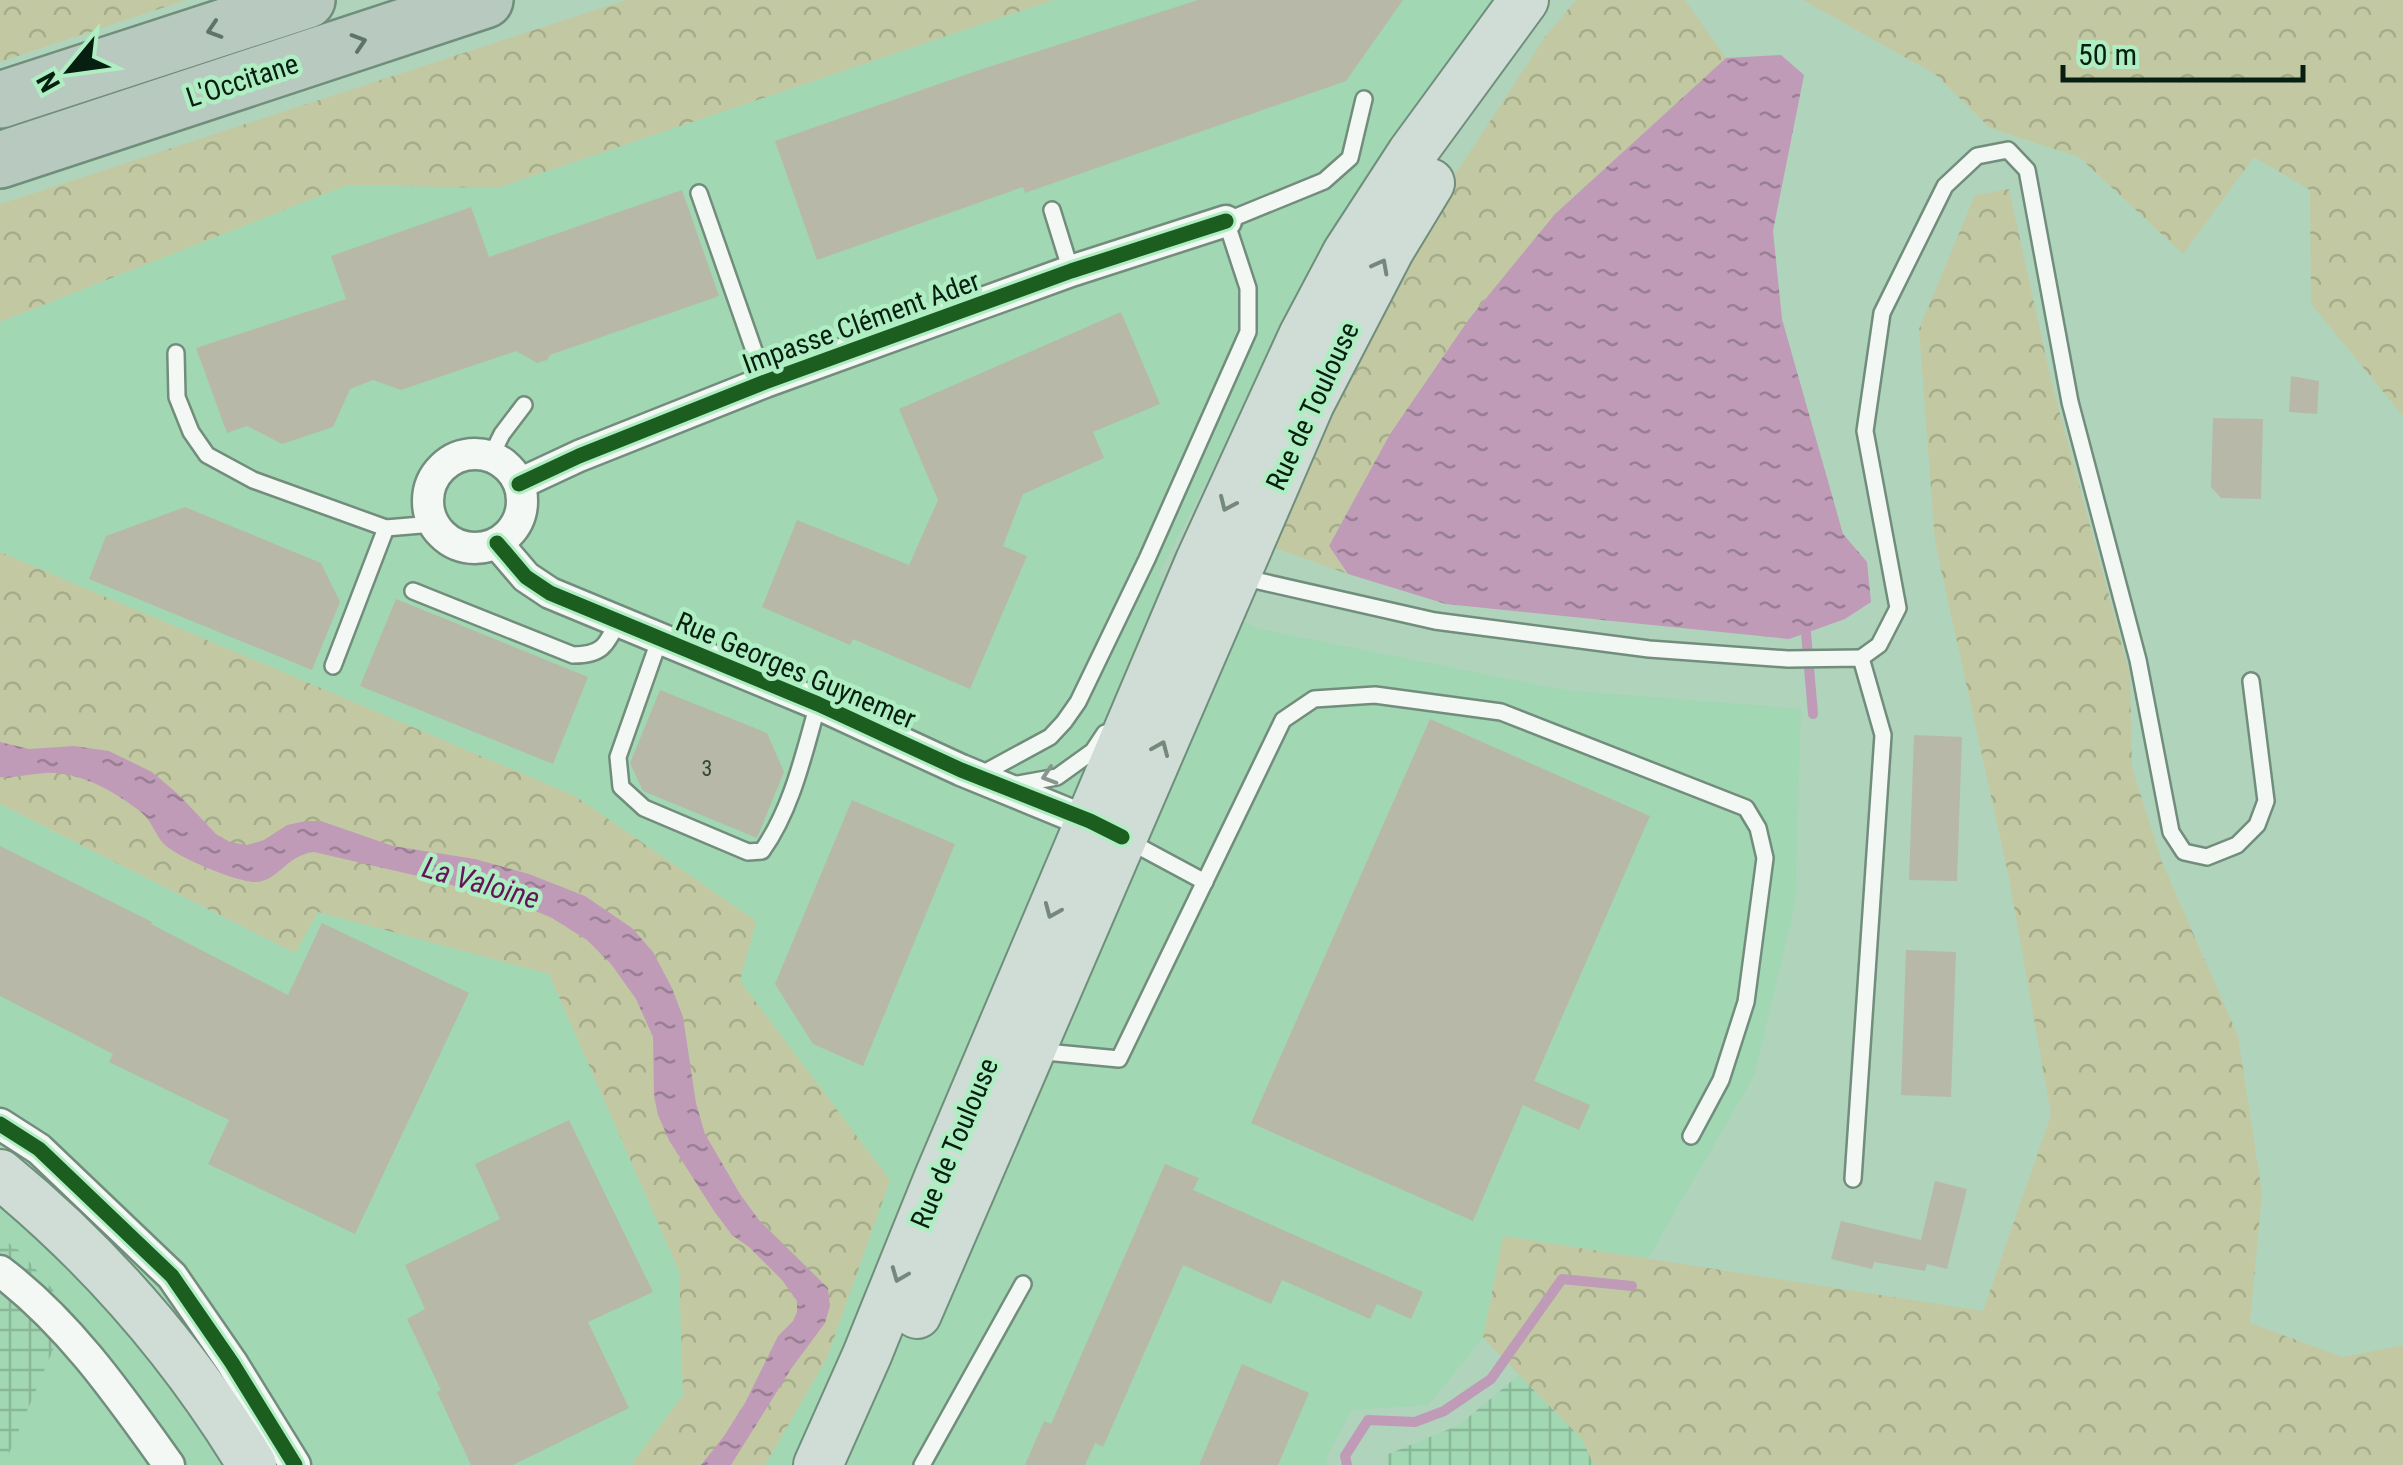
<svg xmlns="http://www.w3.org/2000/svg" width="2403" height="1465" font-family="'Roboto Condensed',sans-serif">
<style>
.built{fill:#a1d7b3}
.industrial{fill:url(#industrial-grid)}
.forest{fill:url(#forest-crowns)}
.water{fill:url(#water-ripples)}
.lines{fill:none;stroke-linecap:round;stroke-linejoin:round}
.stream{stroke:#bf9bb8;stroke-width:10}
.building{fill:#b8b8a9}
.lane-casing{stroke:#728d7c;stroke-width:20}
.street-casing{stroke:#728d7c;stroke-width:35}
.primary-casing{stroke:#6f8e7b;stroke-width:52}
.highway-casing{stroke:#6f8e7b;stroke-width:60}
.lane{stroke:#f3f8f5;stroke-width:15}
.street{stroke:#f3f8f5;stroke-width:30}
.primary{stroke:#cfddd6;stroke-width:48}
.highway{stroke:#b8cabf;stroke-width:55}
.cycleway-casing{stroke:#afeec3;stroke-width:21}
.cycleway{stroke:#1b5e20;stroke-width:15}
.oneway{stroke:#5f7468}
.oneway2{stroke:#75887d}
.oneway3{stroke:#88968e}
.labels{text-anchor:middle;stroke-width:9;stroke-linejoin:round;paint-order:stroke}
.number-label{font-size:22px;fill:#324536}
.street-label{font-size:28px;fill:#061f10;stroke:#afeec3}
.water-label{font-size:30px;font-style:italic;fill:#631558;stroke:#afeec3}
</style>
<defs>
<pattern id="industrial-grid" width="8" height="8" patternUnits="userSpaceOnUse" patternTransform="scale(2.5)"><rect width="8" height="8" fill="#a1d7b3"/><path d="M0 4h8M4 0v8" fill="none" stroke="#89b899"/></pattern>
<pattern id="forest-crowns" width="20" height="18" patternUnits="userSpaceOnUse" patternTransform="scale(2.5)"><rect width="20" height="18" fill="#c2c9a2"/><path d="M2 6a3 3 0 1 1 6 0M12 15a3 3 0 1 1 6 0" fill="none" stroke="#a5ac8a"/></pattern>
<pattern id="water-ripples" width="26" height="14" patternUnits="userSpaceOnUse" patternTransform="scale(2.5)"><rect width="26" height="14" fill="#bf9bb8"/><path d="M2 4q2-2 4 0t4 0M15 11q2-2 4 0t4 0" fill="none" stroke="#997e94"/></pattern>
</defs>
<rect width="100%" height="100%" fill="#b0d3bc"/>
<!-- built -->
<g class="built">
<polygon points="1053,0 1503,0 1349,205 1157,577 1259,629 1564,690 1801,709 1795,903 1754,1076 1648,1258 1503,1236 1483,1338 1428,1405 1352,1410 1326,1458 1327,1465 765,1465 827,1358 889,1180 739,981 575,796 0,552 0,322 347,185 497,188"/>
<polygon points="0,804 294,953 317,911 549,974 679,1271 683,1395 631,1465 4,1465 69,1310 21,1252 0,1237"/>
</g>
<!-- industrial -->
<g class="industrial">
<polygon points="0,1237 21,1252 70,1310 4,1465 0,1465"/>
<polygon points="1519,1375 1582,1439 1594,1465 1388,1465 1386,1455 1459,1425"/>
</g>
<!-- forest -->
<g class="forest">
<polygon points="0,0 186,0 0,62"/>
<polygon points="626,0 1053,0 497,188 347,185 0,322 0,204"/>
<polygon points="1576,0 1685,0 1726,58 1555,214 1469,319 1390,434 1329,546 1348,574 1264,544 1402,256 1545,37"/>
<polygon points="1803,0 2403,0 2403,416 2311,304 2310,190 2254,157 2183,254 2079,157 1990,128 1935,74"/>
<polygon points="2009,189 2051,380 2130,674 2132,767 2162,862 2238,1036 2262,1193 2250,1323 2343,1357 2403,1345 2403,1465 1594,1465 1582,1439 1483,1338 1503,1236 1983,1311 2051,1115 2009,878 1935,542 1919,329 1975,195"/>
<polygon points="0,552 575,796 756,921 740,981 890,1180 827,1358 765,1465 631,1465 683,1395 679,1271 549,974 318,912 295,953 0,804"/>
</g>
<!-- water -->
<g class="water">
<polygon points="1781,55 1804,75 1773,231 1782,319 1843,534 1867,562 1871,602 1845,619 1789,639 1446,604 1348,574 1329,546 1390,434 1469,319 1555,214 1726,58"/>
<path d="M0 742 29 749 74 746 109 751 152 772 178 794 216 834 230 842 247 845 264 840 287 825 306 821H321L393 846 475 859 529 874 585 896 632 928 653 952 672 988 683 1017 696 1103 705 1134 740 1194 759 1220 828 1288 830 1306 825 1323 791 1369 731 1465H701L724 1436 745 1403 778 1336 793 1321 797 1312V1301L782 1280 749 1247 732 1235 714 1211 670 1142 658 1115 654 1096 653 1037 636 999 611 964 587 940 552 918 514 902 422 877 314 852C286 855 278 882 255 882 237 882 176 857 164 844 155 835 152 821 142 813 116 792 79 771 45 773 32 774 19 776 7 778L0 777Z"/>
</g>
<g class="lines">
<!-- stream -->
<g class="stream">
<polyline points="1806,633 1813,714"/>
<polyline points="1347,1465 1345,1456 1368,1420 1415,1422 1444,1411 1491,1379 1562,1279 1632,1286"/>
</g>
</g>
<!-- building -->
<g class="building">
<polygon points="1198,0 1403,0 1346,81 1025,193 1023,187 817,260 775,141 982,69"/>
<polygon points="682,190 719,296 550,355 547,360 537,363 516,351 401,390 373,380 350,389 333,427 282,444 247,426 227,433 196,348 346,299 331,256 471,207 489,257"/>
<polygon points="1121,312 1160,404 1093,432 1104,458 1023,494 1003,546 1027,556 970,689 853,639 850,645 762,607 797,520 909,565 938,500 899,409"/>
<polygon points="2291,376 2319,381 2317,414 2289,412"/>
<polygon points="2213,418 2263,419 2261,499 2221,498 2211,487"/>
<polygon points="185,507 321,563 340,602 312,670 89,579 106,536"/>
<polygon points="396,599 588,677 553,764 360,686"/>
<polygon points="660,690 767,733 784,772 757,838 643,791 630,763"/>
<polygon points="1430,719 1650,816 1534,1081 1590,1105 1579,1130 1523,1105 1473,1221 1251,1123"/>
<polygon points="1914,735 1962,737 1957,881 1909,880"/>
<polygon points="852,800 955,844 863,1066 813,1044 775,984"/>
<polygon points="0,846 152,922 151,924 288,995 322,923 469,993 355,1234 208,1164 229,1120 109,1062 113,1054 0,996"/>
<polygon points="1906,950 1956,952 1951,1097 1901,1095"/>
<polygon points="569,1120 653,1292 588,1322 629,1408 513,1465 471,1465 437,1392 441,1390 407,1319 425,1309 405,1265 500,1219 475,1164"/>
<polygon points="1165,1164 1199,1178 1193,1190 1423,1292 1411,1319 1377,1304 1370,1319 1282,1280 1271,1304 1183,1265 1103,1447 1095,1443 1085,1465 1025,1465 1044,1421 1051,1424"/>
<polygon points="1935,1181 1967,1189 1947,1269 1927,1264 1925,1271 1874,1262 1872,1269 1831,1259 1841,1221 1921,1240"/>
<polygon points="1242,1364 1309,1393 1278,1465 1199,1465"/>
</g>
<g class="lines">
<!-- lane casing -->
<g class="lane-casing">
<g id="lane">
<polyline points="699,193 765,382"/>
<polyline points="1052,210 1071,271"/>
<polyline points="176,353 177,397 191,432 207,455 253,480 386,528 433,524"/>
<polyline points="491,456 502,434 524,405"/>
<polyline points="1241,577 1435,621 1649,649 1788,659 1861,658 1883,735 1853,1179"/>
<path d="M413 591 573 655C602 655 606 646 618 621"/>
<path d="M660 638 618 757 621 787 644 808 748 852 762 851C792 809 804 753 818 704"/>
<polyline points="1861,658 1879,645 1898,608 1865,431 1882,313 1945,186 1977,156 2008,150 2027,170 2070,402 2138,660 2171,832 2184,852 2207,857 2237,845 2257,825 2266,801 2251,681"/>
<polyline points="333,666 386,528"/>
<polyline points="980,775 1050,737 1064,722 1078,702 1147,559 1248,332 1248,288 1226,221 1324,181 1350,158 1364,99"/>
<polyline points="1012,785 1057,777 1093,751 1105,733"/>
<polyline points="1125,839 1205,882"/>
<polyline points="1035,1051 1119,1059 1283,720 1314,699 1375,695 1501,712 1746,808 1758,828 1765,858 1746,1002 1721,1080 1691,1136"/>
<polyline points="922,1465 1023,1284"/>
</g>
</g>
<!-- street casing -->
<g class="street-casing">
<g id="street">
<circle cx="475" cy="501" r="47"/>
<polyline points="519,484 579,456 765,382 1071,271 1226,221"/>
<polyline points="497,543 526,577 550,593 818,704 961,770 1105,829"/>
<polyline points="0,1124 39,1149 172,1276 232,1363 295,1465"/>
<path d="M0 1271C69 1323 119 1395 169 1465"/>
</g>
</g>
<!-- primary casing -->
<g class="primary-casing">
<g id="primary">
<path d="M0 1174C100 1256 185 1354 252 1465"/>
<polyline points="917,1314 1310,403 1390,249 1430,183"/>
<polyline points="818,1465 867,1355 939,1177 1200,561 1303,336 1347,253 1412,153 1524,0"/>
</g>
</g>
<!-- highway casing -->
<g class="highway-casing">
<g id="highway">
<polyline points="0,100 307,0"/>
<polyline points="0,160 485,0"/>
</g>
</g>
<!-- lane -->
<use href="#lane" class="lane"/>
<!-- street -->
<use href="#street" class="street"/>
<!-- primary -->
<use href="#primary" class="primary"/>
<!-- highway -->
<use href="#highway" class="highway"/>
<!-- cycleway casing -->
<g class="cycleway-casing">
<g id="cycleway">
<polyline points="519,484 579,456 765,382 1071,271 1226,221"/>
<polyline points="497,543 526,577 550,593 818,704 961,770 1090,821 1122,837"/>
<polyline points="0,1124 39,1149 172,1276 232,1363 295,1465"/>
</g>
</g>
<!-- cycleway -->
<use href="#cycleway" class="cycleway"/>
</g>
<!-- one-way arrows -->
<defs><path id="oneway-chevron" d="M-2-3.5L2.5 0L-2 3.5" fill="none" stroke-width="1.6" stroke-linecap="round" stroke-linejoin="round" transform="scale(2.5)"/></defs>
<g class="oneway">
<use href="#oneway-chevron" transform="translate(214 30) rotate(162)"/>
<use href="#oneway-chevron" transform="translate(359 42) rotate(-18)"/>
</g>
<g class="oneway2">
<use href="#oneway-chevron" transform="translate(1381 266) rotate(-62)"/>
<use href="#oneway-chevron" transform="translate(1227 504) rotate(114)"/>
<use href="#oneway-chevron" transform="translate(1161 748) rotate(-67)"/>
<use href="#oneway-chevron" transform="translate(1052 911) rotate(113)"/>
<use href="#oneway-chevron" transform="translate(899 1275) rotate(112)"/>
</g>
<use class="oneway3" href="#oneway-chevron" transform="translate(1049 776) rotate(162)"/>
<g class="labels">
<!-- number labels -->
<g class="number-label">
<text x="707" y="776">3</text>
</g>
<!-- street labels -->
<g class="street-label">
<text transform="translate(242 80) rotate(-18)" y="10">L'Occitane</text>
<text transform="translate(861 322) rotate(-20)" y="10">Impasse Clément Ader</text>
<text transform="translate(1312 406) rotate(-65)" y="10">Rue de Toulouse</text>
<text transform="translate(796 670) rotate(23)" y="10">Rue Georges Guynemer</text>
<text transform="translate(954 1143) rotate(-67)" y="10">Rue de Toulouse</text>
</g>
<!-- water labels -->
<g class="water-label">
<text transform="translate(481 883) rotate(16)" y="10">La Valoine</text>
</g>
</g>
<!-- north arrow -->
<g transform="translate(70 70) rotate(241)" stroke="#afeec3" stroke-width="8" paint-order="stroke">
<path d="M0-8L18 38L0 25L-18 38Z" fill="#061f10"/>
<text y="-15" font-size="28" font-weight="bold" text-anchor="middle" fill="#061f10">N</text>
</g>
<!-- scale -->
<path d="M2063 65v15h240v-15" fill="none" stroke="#061f10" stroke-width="5"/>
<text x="2078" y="65" font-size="30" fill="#061f10" stroke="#afeec3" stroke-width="8" paint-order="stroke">50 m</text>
</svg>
